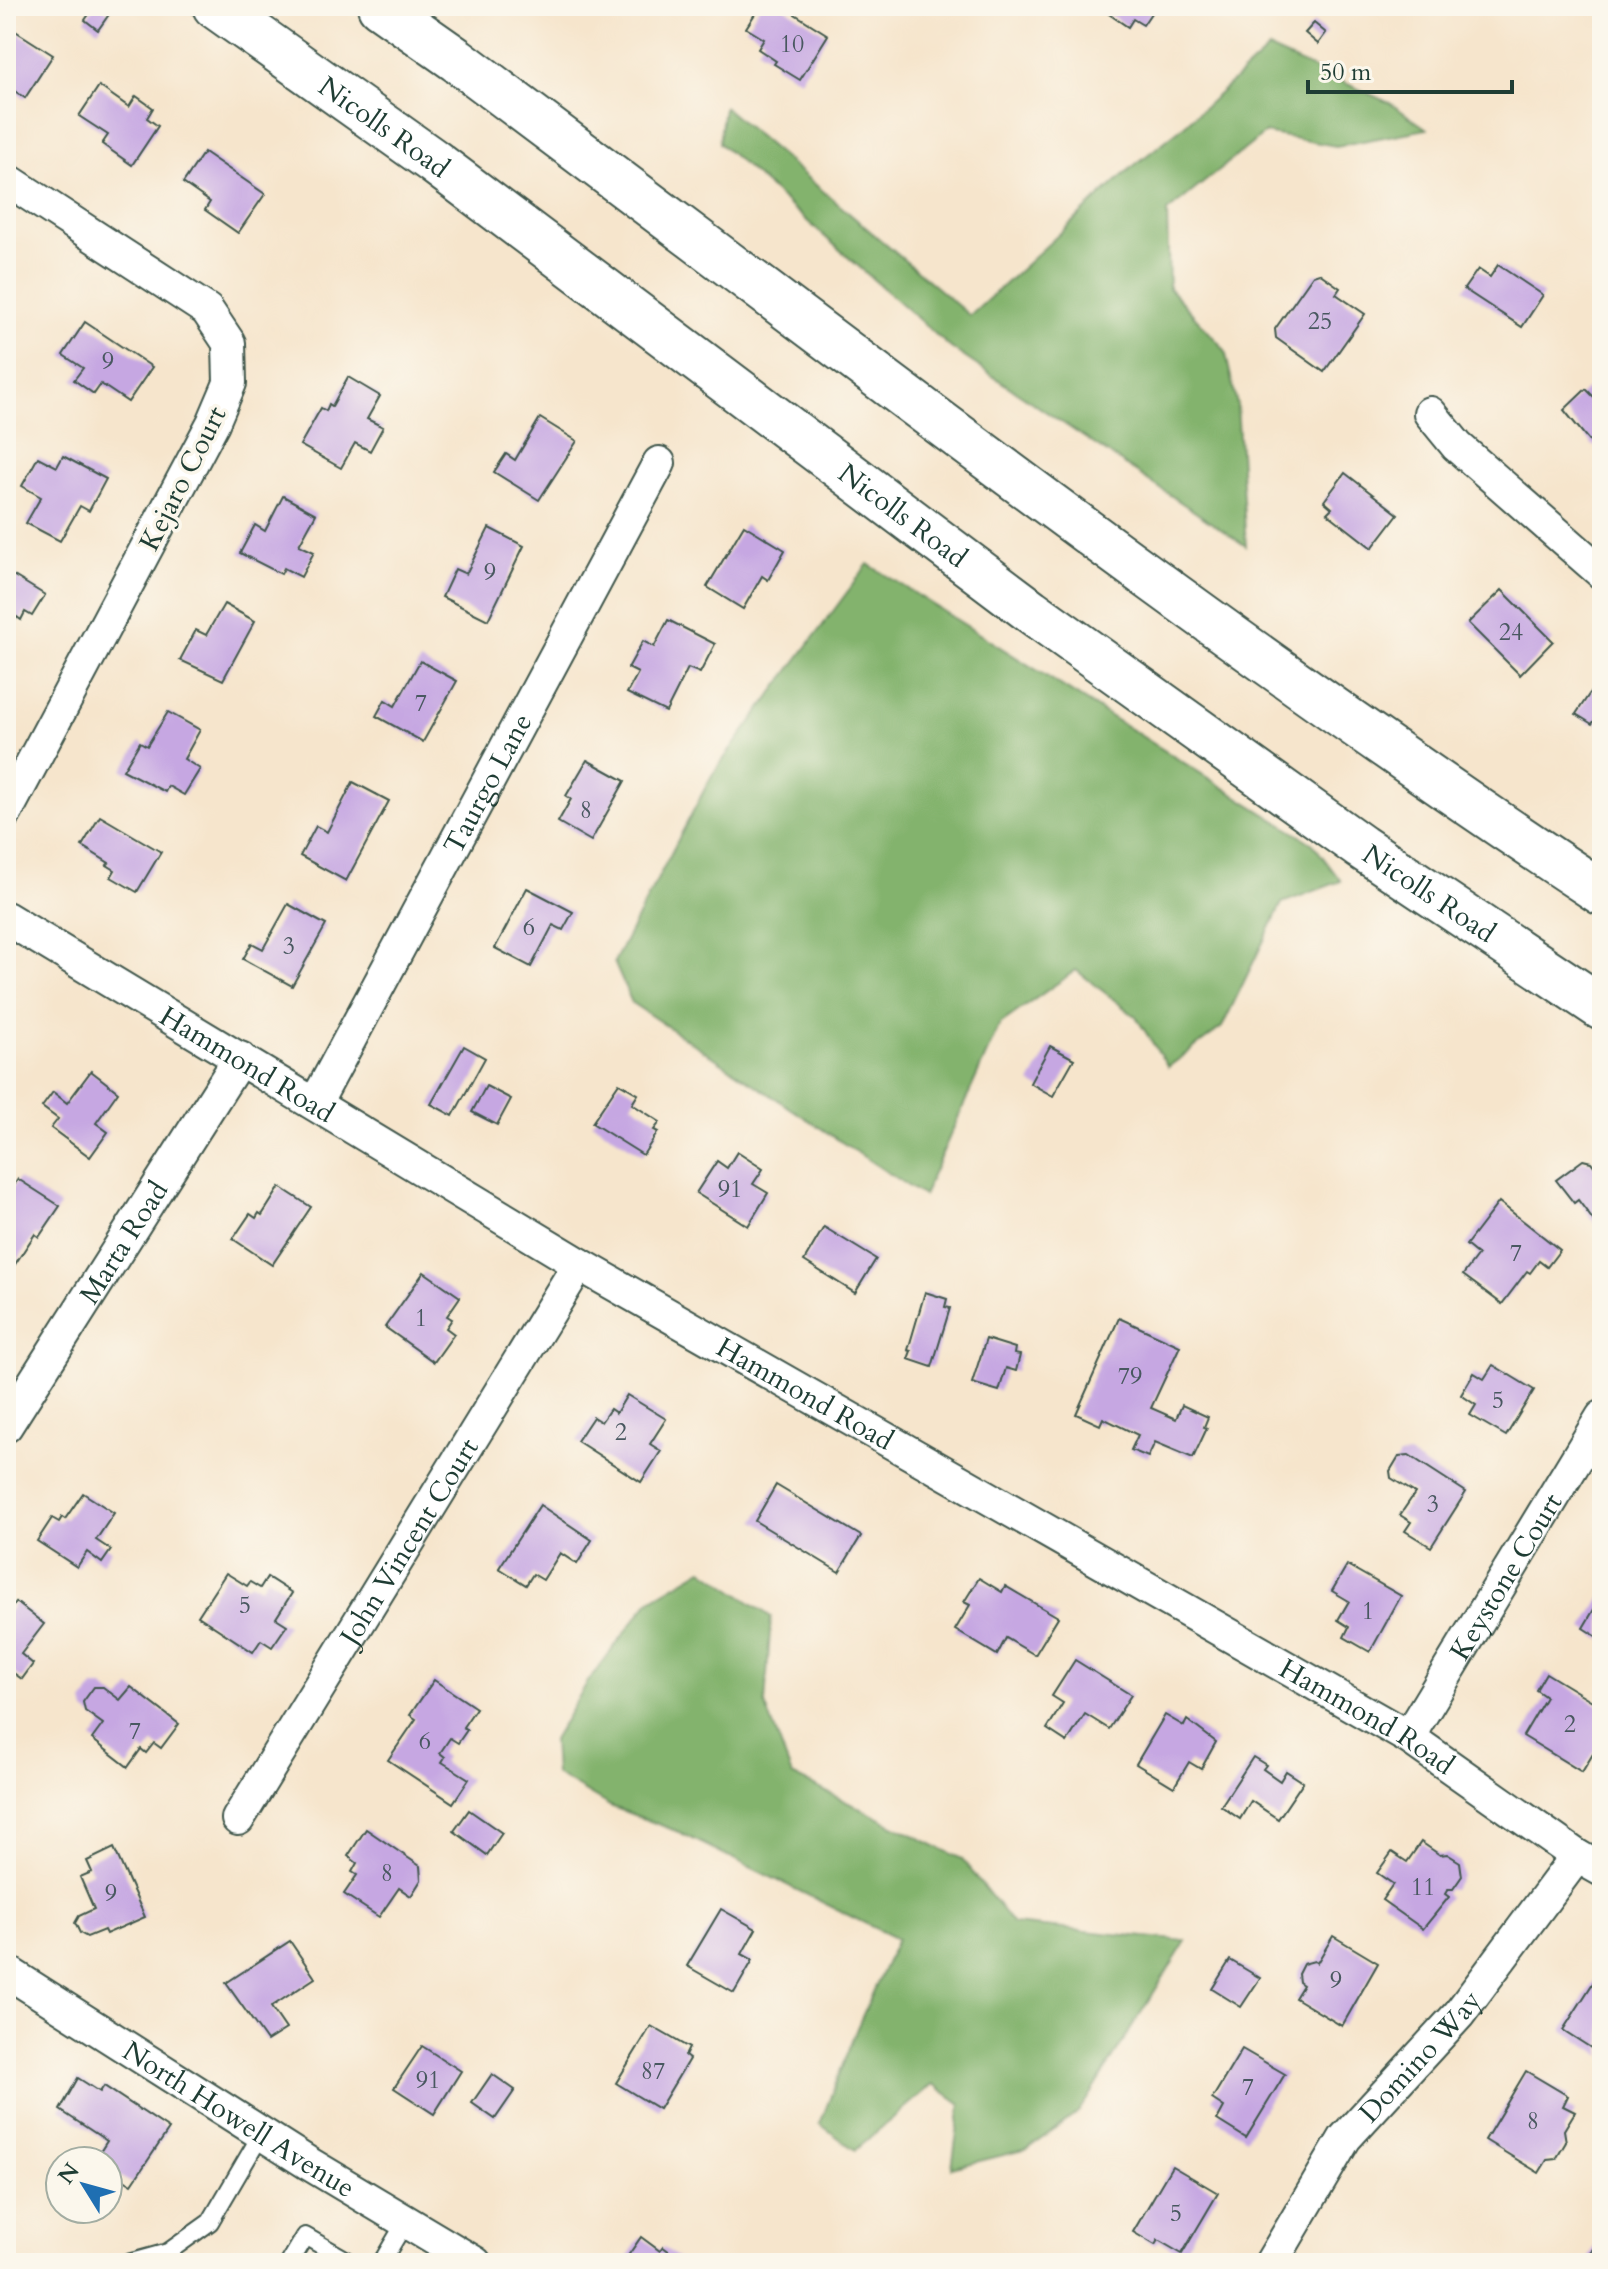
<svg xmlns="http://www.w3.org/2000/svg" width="1608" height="2269" font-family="Cardo,serif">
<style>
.forest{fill:#83b36d;stroke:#517850;stroke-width:2}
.building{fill:#c6a7e2}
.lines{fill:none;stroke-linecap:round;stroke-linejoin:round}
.lane-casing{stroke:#3f564b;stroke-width:20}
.street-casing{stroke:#3f564b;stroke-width:36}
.highway-casing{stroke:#3f564b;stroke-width:48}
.lane{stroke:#fff;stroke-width:16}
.street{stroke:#fff;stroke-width:32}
.highway{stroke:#fff;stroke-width:44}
.labels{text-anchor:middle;stroke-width:7;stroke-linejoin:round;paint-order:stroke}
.number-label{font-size:24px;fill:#495860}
.street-label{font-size:28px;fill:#1f3d34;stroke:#fbf7ec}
</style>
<rect width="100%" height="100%" fill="#fbf7ec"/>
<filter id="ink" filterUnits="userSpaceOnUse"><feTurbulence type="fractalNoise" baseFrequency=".0125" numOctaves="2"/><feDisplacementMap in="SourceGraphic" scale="16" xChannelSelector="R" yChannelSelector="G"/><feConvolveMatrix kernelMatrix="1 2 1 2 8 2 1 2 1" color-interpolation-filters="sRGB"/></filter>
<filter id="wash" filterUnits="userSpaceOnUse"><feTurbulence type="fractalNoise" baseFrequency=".006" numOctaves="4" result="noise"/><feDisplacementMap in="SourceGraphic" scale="32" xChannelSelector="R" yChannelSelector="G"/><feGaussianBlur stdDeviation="1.8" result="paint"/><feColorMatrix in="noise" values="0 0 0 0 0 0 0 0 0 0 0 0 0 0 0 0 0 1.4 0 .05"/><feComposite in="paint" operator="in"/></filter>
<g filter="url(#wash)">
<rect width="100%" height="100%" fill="#f6e5cc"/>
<!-- forest -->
<g class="forest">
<polygon points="1269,49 1390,103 1427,129 1336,146 1265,133 1167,212 1169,288 1225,350 1237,405 1246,546 951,348 719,143 724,107 970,316 1131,168 1179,130"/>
<polygon points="868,564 1313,844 1341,881 1282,903 1222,1027 1168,1067 1136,1017 1076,970 1000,1024 923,1196 632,1003 614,962 712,775"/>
<polygon points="703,1569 771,1617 765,1704 792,1775 962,1859 1013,1924 1186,1941 1079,2112 1027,2149 952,2168 961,2104 933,2084 855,2150 820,2124 857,2028 897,1939 679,1832 610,1806 555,1774 553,1740 587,1683 649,1601"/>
</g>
<g id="blocks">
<!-- building -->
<g class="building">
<polygon points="95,6 101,6 110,13 98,30 85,20"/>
<polygon points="760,6 782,6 828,35 800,80 774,64 776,61 758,49 764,39 746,28"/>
<polygon points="1101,6 1152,6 1155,7 1143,25 1133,19 1128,27 1100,8"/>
<polygon points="1314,23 1326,33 1318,44 1305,33"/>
<polygon points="6,25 53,55 25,98 6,85"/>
<polygon points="99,86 129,107 136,96 153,108 147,118 158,126 132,165 102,144 108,135 79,116"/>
<polygon points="204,152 265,194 238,233 205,210 210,202 183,183"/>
<polygon points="1498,265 1543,295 1522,327 1464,289 1478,269 1490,277"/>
<polygon points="1319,273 1340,288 1336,294 1365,314 1324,372 1276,338 1275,329 1313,275"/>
<polygon points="85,322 152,367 128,402 101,384 94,394 74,380 83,368 63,355"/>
<polygon points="348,377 380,396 367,419 383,427 370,451 355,443 341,468 300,445 321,408 326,411 329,404 332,406"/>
<polygon points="1586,389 1594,397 1602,389 1602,449 1597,444 1594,447 1564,410"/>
<polygon points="540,418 577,441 539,500 494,472 506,454 515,460"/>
<polygon points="63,456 106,479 89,511 80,506 60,541 26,523 41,497 22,486 38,457 57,467"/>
<polygon points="1345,473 1398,514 1372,548 1327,513 1332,508 1324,501"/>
<polygon points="283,496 316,514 299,545 314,552 301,577 284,568 281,574 240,553 255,525 265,531"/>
<polygon points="744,525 785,550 768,580 762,576 743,609 707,587"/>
<polygon points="489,528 524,546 488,620 442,597 455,569 466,574"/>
<polygon points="6,571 45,595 32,616 25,612 21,620 17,617 6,636"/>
<polygon points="1502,590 1553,641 1520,675 1468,623"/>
<polygon points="224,604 255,621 223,680 180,660 196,630 206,635"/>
<polygon points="668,620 715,644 700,673 688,668 666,712 627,693 638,673 628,668 643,641 654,647"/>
<polygon points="420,661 457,681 423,742 376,716 385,700 395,706"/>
<polygon points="1602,675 1602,726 1594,721 1592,724 1576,714"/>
<polygon points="168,712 200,730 184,759 200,769 184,795 168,786 165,792 123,770 140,742 147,746"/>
<polygon points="587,760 625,781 591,841 558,822 571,799 566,796"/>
<polygon points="353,782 389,801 346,881 300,856 316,826 327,832"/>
<polygon points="100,816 161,852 137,892 111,877 115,870 107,865 109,863 82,846"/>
<polygon points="527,888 573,912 563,930 553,925 531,967 495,948"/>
<polygon points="288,904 326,925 292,986 243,959 252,943 263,949"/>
<polygon points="464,1046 485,1058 453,1116 431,1104"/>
<polygon points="1050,1046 1074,1059 1053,1096 1030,1083"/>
<polygon points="91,1071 118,1092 96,1123 108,1132 90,1157 51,1128 58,1119 42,1107 53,1092 67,1103"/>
<polygon points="619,1083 638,1094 632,1104 660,1122 654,1130 658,1132 643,1155 592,1123"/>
<polygon points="486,1086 511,1099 497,1125 472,1112"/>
<polygon points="737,1152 763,1169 753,1184 768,1193 748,1226 696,1193 717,1161 727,1168"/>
<polygon points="1583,1160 1591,1162 1602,1176 1602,1232 1578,1200 1574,1203 1556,1180"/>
<polygon points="18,1179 60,1206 39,1237 35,1234 6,1278 6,1197"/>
<polygon points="280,1187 311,1207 272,1265 233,1239 250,1214 256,1218 259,1213 262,1215"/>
<polygon points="1499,1202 1560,1250 1547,1267 1539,1261 1530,1273 1527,1271 1502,1304 1463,1275 1478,1255 1466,1245"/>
<polygon points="824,1227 876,1259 855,1293 804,1261"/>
<polygon points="424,1272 460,1297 447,1316 452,1319 446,1328 454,1334 434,1362 385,1327"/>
<polygon points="925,1292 947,1299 945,1307 950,1308 932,1367 908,1359 911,1351 908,1350"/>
<polygon points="1119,1318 1180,1346 1151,1408 1176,1419 1182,1405 1208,1417 1204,1427 1207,1428 1193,1458 1155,1442 1148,1457 1131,1450 1138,1435 1103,1418 1100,1425 1076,1414"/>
<polygon points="986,1339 1015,1348 1014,1354 1020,1355 1016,1371 1006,1368 999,1391 972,1383"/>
<polygon points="1493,1365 1534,1390 1506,1436 1470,1415 1476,1405 1461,1395 1474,1373 1484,1379"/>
<polygon points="627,1395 666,1419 650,1444 661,1451 641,1482 577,1441 593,1417 601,1422 610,1409 616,1413"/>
<polygon points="1409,1455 1466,1492 1431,1547 1405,1531 1411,1522 1400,1515 1415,1493 1391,1478 1390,1471 1399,1456"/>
<polygon points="776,1485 861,1536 839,1572 755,1521"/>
<polygon points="83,1493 114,1513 96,1540 111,1550 102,1563 87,1552 77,1567 37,1541 52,1518 59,1522 62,1517 65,1519"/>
<polygon points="540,1505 592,1540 577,1564 560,1553 543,1580 533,1574 526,1585 499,1568"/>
<polygon points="1347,1565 1401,1596 1370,1652 1344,1637 1349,1627 1338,1620 1349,1601 1332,1591"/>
<polygon points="226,1573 247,1586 250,1582 260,1588 267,1577 292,1593 276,1618 287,1625 272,1647 261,1640 253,1652 198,1616"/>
<polygon points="979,1578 1002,1592 1005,1586 1058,1617 1035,1655 1006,1638 997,1655 955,1630 970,1605 964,1602"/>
<polygon points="1602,1596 1602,1640 1583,1628"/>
<polygon points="16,1602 44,1624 21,1654 33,1664 22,1679 12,1672 6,1680 6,1615"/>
<polygon points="1075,1660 1131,1695 1109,1729 1085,1714 1067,1742 1047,1729 1063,1703 1052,1696"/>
<polygon points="1546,1673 1602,1707 1602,1739 1582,1772 1523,1736 1546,1697 1536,1690"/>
<polygon points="434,1680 476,1708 463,1727 467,1730 458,1743 450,1738 440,1753 445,1757 442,1762 469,1779 453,1803 388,1760 416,1719 410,1715"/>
<polygon points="94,1687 103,1687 120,1700 131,1687 179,1724 161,1748 154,1743 146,1753 141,1749 128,1767 92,1739 103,1724 85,1711 83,1702"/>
<polygon points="1165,1715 1184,1726 1187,1720 1216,1742 1201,1769 1189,1762 1174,1787 1136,1764"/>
<polygon points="1253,1757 1266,1765 1263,1769 1280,1781 1286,1771 1303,1782 1278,1819 1251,1801 1240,1819 1221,1806"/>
<polygon points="469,1810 502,1833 487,1855 454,1831"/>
<polygon points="366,1829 420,1866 421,1880 411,1896 399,1888 379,1917 344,1894 357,1875 352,1872 357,1863 348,1856"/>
<polygon points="1421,1842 1440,1855 1447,1854 1460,1862 1462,1876 1453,1889 1448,1889 1445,1894 1449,1897 1423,1929 1382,1900 1393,1884 1377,1873 1392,1852 1407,1862"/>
<polygon points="114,1848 145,1917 106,1934 104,1930 87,1937 80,1933 75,1923 79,1916 94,1909 80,1877 92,1872 87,1861"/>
<polygon points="721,1909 756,1929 742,1954 753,1960 734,1993 687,1966"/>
<polygon points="1333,1936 1378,1963 1342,2026 1295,1998 1303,1985 1299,1982 1298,1974 1303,1964 1314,1961 1317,1963"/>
<polygon points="290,1941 315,1978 271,2007 286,2029 267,2041 226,1983"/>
<polygon points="1230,1960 1260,1978 1241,2007 1212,1989"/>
<polygon points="1602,1969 1602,2055 1563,2030"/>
<polygon points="651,2026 689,2048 685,2056 689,2059 659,2109 616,2083"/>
<polygon points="422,2046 461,2071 434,2114 394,2088"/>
<polygon points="1242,2049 1285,2074 1246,2138 1217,2120 1224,2107 1212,2099"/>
<polygon points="1526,2071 1568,2096 1563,2106 1575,2112 1564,2130 1566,2142 1556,2159 1547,2160 1539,2173 1485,2140"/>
<polygon points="492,2074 515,2090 495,2119 472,2103"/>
<polygon points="78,2078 100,2092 104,2086 169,2129 132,2184 108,2169 108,2161 95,2160 107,2141 60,2110"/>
<polygon points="1172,2166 1218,2193 1182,2254 1158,2240 1155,2245 1133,2232"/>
<polygon points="641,2237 660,2251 663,2247 685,2263 623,2263"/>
<polygon points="1598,2242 1602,2244 1602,2263 1585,2263"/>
</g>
</g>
</g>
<g filter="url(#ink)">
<use href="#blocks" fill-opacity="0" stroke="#3f564b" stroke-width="2"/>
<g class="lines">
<!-- lane casing -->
<g class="lane-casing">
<g id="lane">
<polyline points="128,2263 168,2252 210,2222 262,2133"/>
<polyline points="289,2263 305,2236 352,2263"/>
<polyline points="381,2263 406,2221"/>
</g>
</g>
<!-- street casing -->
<g class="street-casing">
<g id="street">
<polyline points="6,179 207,310 229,343 230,383 213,423 6,812"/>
<polyline points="1430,413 1457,446 1602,573"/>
<path id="s1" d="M6 918 579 1264 1408 1737 1577 1856 1602 1870"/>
<path id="s2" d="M315 1104 659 463"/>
<path id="s3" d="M6 1426 240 1058"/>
<path id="s4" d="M1408 1737 1602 1417"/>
<path id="s5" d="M238 1819 579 1264"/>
<path id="s6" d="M6 1971 308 2163 475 2263"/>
<path id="s7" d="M1271 2263 1345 2138 1459 2014 1577 1856"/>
</g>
</g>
<!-- highway casing -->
<g class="highway-casing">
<g id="highway">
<path id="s8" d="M215 6 433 161 1031 611 1361 847 1602 1008"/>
<path d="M380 6 457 60C835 342 1208 633 1602 893"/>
</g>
</g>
<!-- lane -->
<use href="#lane" class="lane"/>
<!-- street -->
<use href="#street" class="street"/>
<!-- highway -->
<use href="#highway" class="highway"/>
</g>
</g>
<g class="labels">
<!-- number labels -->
<g class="number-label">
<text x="792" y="52">10</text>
<text x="1320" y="329">25</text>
<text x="108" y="369">9</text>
<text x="490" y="580">9</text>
<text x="1511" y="640">24</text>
<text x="421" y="711">7</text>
<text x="586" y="818">8</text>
<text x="529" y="935">6</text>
<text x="289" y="954">3</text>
<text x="730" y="1197">91</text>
<text x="1516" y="1261">7</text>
<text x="421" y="1326">1</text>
<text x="1130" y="1384">79</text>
<text x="1498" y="1408">5</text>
<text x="621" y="1440">2</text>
<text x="1433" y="1512">3</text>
<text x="245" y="1613">5</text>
<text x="1368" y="1619">1</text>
<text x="1570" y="1732">2</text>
<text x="135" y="1739">7</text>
<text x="425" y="1749">6</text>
<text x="387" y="1881">8</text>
<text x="1423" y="1895">11</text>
<text x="111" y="1901">9</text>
<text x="1336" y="1988">9</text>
<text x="653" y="2079">87</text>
<text x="428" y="2088">91</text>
<text x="1248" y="2095">7</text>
<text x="1533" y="2129">8</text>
<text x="1176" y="2221">5</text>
</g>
<!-- street labels -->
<g class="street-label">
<text dy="10" stroke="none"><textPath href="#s8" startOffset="208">Nicolls Road</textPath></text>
<text transform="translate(182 478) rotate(-63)" y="10">Kejaro Court</text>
<text dy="10" stroke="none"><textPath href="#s8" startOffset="856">Nicolls Road</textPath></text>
<text dy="10" stroke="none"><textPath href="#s2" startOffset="364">Taurgo Lane</textPath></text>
<text dy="10" stroke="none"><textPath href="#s8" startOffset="1504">Nicolls Road</textPath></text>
<text dy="10" stroke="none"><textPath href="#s1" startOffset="282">Hammond Road</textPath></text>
<text dy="10" stroke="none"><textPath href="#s3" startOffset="218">Marta Road</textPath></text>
<text dy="10" stroke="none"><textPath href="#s1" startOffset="930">Hammond Road</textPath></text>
<text dy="10" stroke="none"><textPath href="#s5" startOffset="326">John Vincent Court</textPath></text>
<text dy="10" stroke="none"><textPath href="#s4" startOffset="188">Keystone Court</textPath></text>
<text dy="10" stroke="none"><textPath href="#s1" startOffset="1578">Hammond Road</textPath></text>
<text dy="10" stroke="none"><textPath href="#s7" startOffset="256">Domino Way</textPath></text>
<text dy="10" stroke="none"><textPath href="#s6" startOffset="276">North Howell Avenue</textPath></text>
</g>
</g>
<!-- margin -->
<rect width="1608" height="2269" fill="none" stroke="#fbf7ec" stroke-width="32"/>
<!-- north arrow -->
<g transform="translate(84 2185) rotate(307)"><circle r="38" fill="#fbf7ec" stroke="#a3ada2" stroke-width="2"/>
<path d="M0-6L14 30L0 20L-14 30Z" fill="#1f6fb2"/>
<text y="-12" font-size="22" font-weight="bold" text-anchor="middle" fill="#1f3d34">N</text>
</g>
<!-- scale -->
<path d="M1308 80v12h204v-12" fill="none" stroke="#1f3d34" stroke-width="4"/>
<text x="1320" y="80" font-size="24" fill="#1f3d34" stroke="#fbf7ec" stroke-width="6" paint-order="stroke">50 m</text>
</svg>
